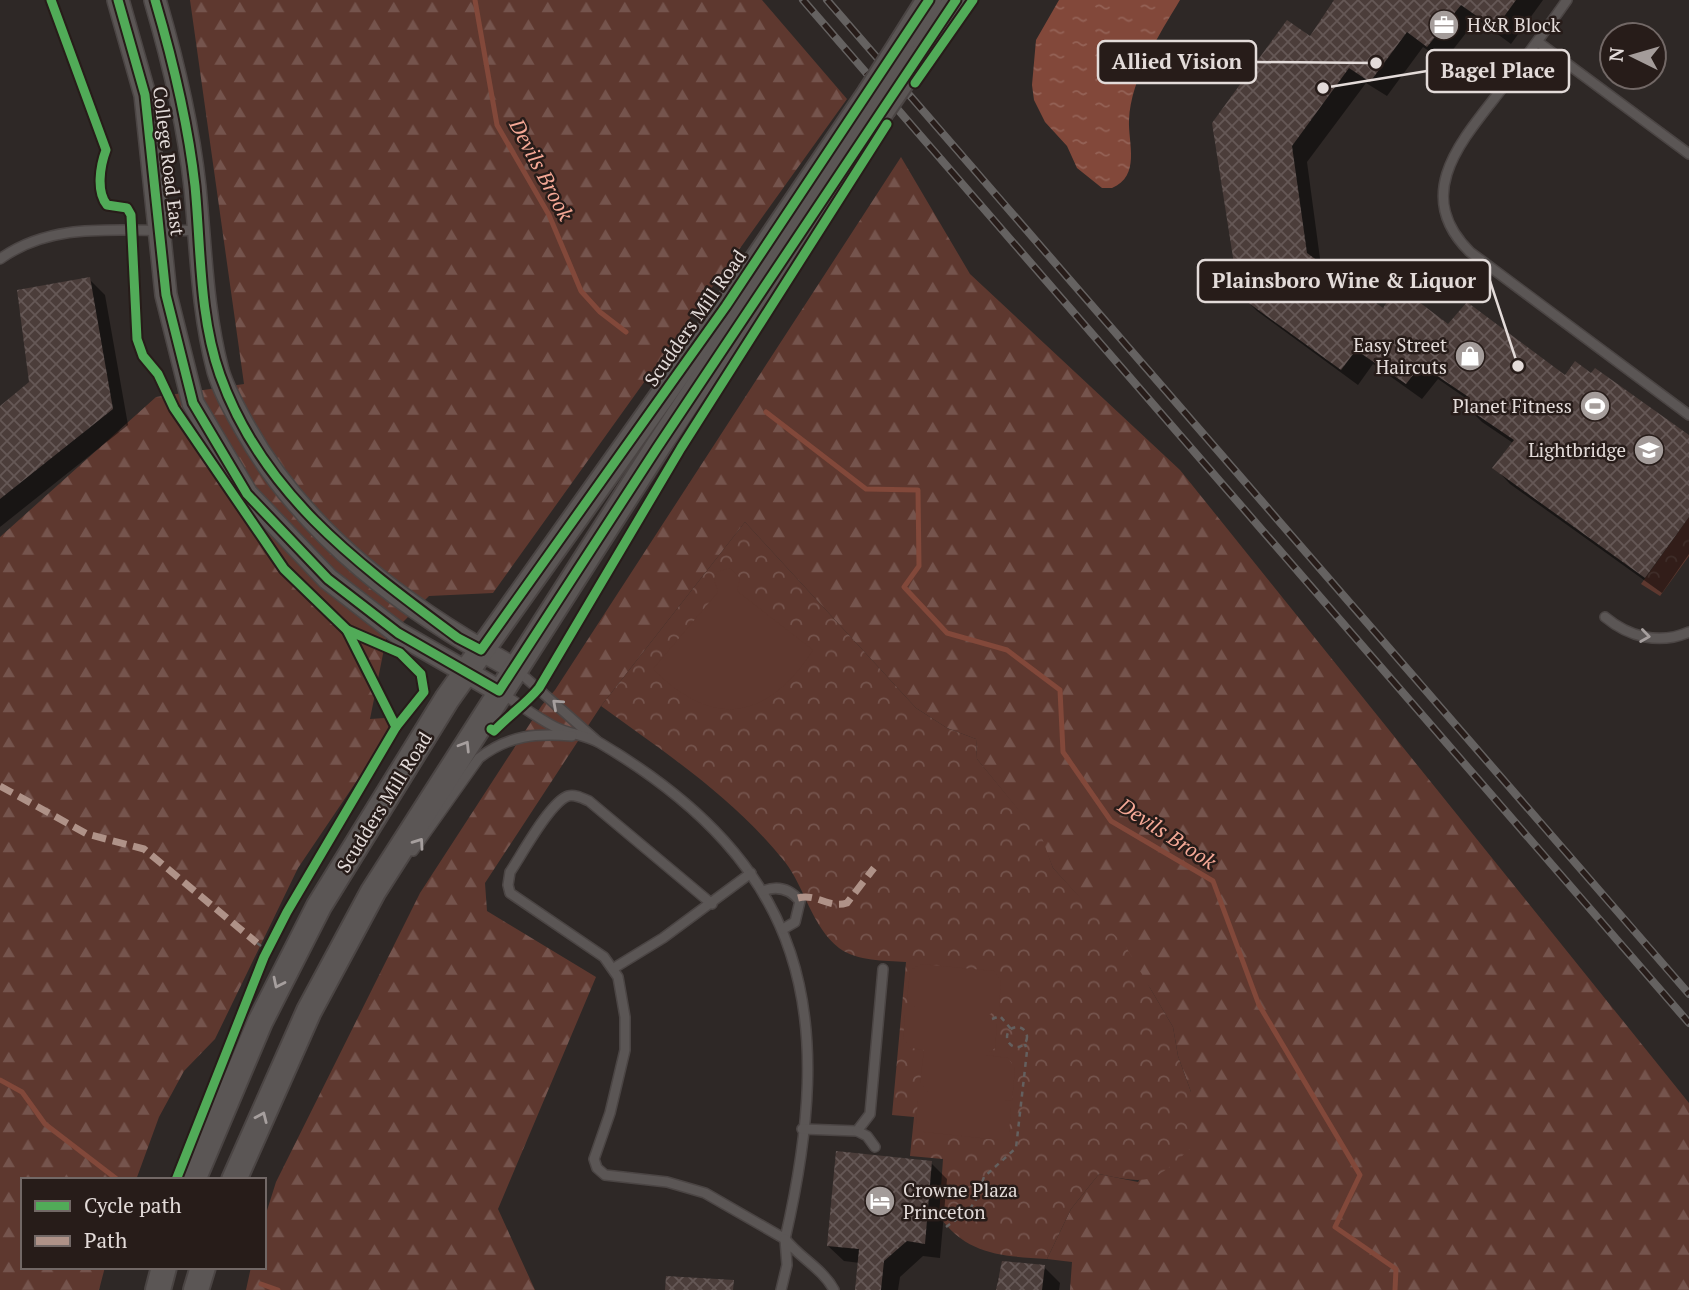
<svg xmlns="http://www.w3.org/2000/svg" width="1689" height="1290" font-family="'PT Serif',serif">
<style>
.forest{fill:url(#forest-firs)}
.park{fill:url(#park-crowns)}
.pitch{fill:#5e382f}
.water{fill:url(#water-ripples)}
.shadow{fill:#0007}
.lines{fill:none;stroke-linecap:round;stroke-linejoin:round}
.stream{stroke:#82483a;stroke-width:5}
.building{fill:url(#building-cross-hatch)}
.service-casing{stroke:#4b4544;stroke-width:12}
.tertiary-casing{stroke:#4b4544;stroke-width:24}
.secondary-casing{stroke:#4b4544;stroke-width:28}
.path{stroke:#64605f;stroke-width:2.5;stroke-dasharray:5 5;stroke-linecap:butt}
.service{stroke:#5b5655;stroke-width:9}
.tertiary{stroke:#5b5655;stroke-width:21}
.secondary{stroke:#5b5655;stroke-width:24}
.rail-casing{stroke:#656261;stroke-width:8}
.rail{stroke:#271c19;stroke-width:5;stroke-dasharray:16;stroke-linecap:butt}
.secondary-bridge-casing{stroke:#4b4544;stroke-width:28;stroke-linecap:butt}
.secondary-bridge{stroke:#5b5655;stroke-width:24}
.quiet{stroke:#af9288;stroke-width:7;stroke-dasharray:14 7;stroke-linecap:butt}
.cycleway-casing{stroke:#271c19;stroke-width:13}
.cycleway{stroke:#51ab58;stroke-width:9}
.oneway{stroke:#a69f9e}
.labels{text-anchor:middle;stroke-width:5;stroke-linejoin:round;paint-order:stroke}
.poi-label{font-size:19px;fill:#e3dbd9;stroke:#271c19;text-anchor:end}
.street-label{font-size:19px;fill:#e3dbd9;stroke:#271c19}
.water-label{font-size:21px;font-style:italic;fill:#f5a896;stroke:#271c19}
.leader{fill:none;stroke:#e3dbd9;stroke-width:2.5}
.callout-dot{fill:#e3dbd9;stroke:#271c19;stroke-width:2.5}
.callout{fill:#271c19;stroke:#e3dbd9;stroke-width:2.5}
.callout-label{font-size:21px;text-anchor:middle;font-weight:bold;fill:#e3dbd9}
</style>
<defs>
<pattern id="forest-firs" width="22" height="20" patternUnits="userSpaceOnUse" patternTransform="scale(1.75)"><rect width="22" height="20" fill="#5e382f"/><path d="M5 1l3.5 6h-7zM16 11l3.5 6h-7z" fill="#75544d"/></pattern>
<pattern id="park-crowns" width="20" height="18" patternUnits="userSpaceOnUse" patternTransform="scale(1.75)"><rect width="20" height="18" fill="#5e382f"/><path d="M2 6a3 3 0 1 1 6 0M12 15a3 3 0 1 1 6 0" fill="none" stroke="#75544d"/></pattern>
<pattern id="water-ripples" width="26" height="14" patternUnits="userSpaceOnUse" patternTransform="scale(1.75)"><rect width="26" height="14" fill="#82483a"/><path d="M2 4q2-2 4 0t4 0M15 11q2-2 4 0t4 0" fill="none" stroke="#946256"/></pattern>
<pattern id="building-cross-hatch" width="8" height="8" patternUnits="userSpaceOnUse" patternTransform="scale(1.75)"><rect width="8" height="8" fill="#4b3d3a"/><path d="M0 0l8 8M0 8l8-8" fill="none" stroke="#655856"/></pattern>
</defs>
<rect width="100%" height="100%" fill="#2e2826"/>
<!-- forest -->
<g class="forest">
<polygon points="190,0 762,0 847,99 493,593 429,596 386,639 370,719 400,717 298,868 215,1039 184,1071 159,1117 136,1180 23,1180 23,1267 105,1267 99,1290 0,1290 0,537 156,397 244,384"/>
<polygon points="901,157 970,274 1180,470 1689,1103 1689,1290 1070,1290 1072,1262 1047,1259 1071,1209 1099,1174 1138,1182 1191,1092 1178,1056 1173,1027 1150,988 1081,899 1053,868 1041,838 977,759 976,739 947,728 916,708 745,522 601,706 485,883 487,911 596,977 498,1209 535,1290 246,1290 251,1267 264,1267 264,1220 276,1182 420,893 542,705 555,690"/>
</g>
<!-- park -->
<g class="park">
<polygon points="1689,517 1689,556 1660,596 1641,584"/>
<path d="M745 522 916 708 947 728 976 739 977 759 1042 838 1053 868 1126 947 1173 1027 1178 1056 1191 1092 1192 1147C1153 1183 1151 1185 1099 1174L1071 1209 1047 1259C1001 1256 967 1255 939 1216L943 1159 910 1156 914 1117 892 1115 906 962C884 960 858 962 839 948 812 927 805 888 785 862 734 798 667 754 601 706Z"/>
</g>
<!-- pitch -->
<g class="pitch">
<path d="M730 568 740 578 737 591 813 650C767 721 713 729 653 669L718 592 714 579 717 572Z"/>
<polygon points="920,964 994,971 1001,981 999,1007 989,1015 997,1025 995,1048 986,1055 1008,1058 1015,1068 1012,1101 1004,1100 1011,1109 1009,1132 999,1140 924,1132 916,1123 918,1100 928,1092 920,1082 924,1050 911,1048 903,1038 905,1015 915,1007 907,998 910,971"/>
</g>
<!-- water -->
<path class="water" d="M1059 0H1180C1159 35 1131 78 1129 120 1128 143 1141 176 1112 188H1102L1077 168 1067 146 1045 122 1034 100 1032 85 1036 40Z"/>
<!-- shadow -->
<g class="shadow">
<polygon points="1336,0 1543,0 1511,44 1477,19 1444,61 1423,47 1387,96 1366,83 1307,162 1321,266 1383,310 1448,326 1566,377 1689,437 1689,554 1662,593 1510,484 1495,468 1513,443 1482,422 1466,406 1470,401 1438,379 1422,399 1373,364 1358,385 1257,311 1241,295 1310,39"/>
<polygon points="89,279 105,295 128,425 0,527 0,409 30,382"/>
<polygon points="931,1163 947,1179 940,1258 923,1256 900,1277 898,1290 857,1290 860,1263 844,1261 828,1246"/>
<polygon points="1044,1267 1060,1283 1059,1290 997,1290 998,1277 1003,1274"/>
</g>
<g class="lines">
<!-- stream -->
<g class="stream">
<polyline points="475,0 497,125 549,215 581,291 600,312 626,332"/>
<polyline points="766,412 866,489 918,490 919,566 904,587 947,633 1007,650 1060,690 1063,752 1111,821 1213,881 1259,1005 1360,1175 1335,1227 1396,1269 1395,1290"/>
<polyline points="0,1080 22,1092 45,1124 118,1180"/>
<polyline points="261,1284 278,1290"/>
</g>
</g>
<!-- building -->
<g class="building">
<polygon points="1334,0 1516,0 1495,29 1461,5 1427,47 1407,32 1370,82 1349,68 1292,146 1307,253 1383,308 1398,286 1448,324 1467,302 1565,375 1575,361 1591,373 1595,368 1689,435 1689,517 1645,578 1492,468 1514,440 1464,406 1470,398 1421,365 1406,384 1356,350 1341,370 1239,296 1212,123 1287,20 1310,36"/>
<polygon points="90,277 113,409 0,499 0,406 29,382 17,290"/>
<polygon points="836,1151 932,1161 925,1244 907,1241 884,1261 881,1290 855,1290 859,1249 827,1246"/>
<polygon points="1002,1261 1045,1265 1042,1290 996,1290"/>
<polygon points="666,1276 734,1280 733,1290 665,1290"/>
</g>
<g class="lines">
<!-- service casing -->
<g class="service-casing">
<g id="service">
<path d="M1567 0C1546 30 1525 58 1504 86 1464 138 1410 193 1470 252L1689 415"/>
<polyline points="1538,42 1689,154"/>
<path d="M0 259C58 217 130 234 198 230"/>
<path d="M1605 617C1629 637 1659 645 1689 632"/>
<polyline points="518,671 597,741"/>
<path d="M501 693C519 704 536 717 555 727 569 734 586 735 600 743 809 867 837 1013 785 1239L705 1193 667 1182 605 1175 597 1168 594 1159 610 1113 625 1050V1017L618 977 604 957 510 893 508 885 510 872C521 856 550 802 568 796 575 794 582 798 589 801L712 904"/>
<path d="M413 851 479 758C509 735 536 733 572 736"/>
<path d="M763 891C778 885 790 889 800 901L795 922 783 929"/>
<polyline points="614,968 663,938 751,873"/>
<polyline points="802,1129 857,1131 870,1114 883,969"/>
<polyline points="857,1131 867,1136 875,1147"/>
<path d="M781 1290 787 1265 785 1239C800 1258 823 1269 834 1290"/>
</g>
</g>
<!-- tertiary casing -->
<g class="tertiary-casing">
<g id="tertiary">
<polyline points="118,0 145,95 166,295 193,403 247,494 328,579 398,633 499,691"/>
<path d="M155 0C173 61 188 123 195 187 201 249 202 310 218 371 224 391 235 410 245 428 305 536 409 611 515 669"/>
</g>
</g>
<!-- secondary casing -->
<g class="secondary-casing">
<g id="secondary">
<polyline points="902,43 929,0"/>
<polyline points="918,58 956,0"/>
<polyline points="193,1180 260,1022 319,906 447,699 726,306 870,93"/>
<polyline points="234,1180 309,1011 373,892 657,448 883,109"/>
<polyline points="158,1290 164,1267"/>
<polyline points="196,1290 203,1267"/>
</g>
</g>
<!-- path -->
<g class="path">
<polyline points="257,943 268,951"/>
<polyline points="992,1019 1000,1016 1011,1029"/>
<circle cx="1017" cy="1037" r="10"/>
<polyline points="946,1227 967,1212 975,1202 984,1177 1016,1148 1027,1051 1025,1044"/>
</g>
<!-- service -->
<use href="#service" class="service"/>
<!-- tertiary -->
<use href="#tertiary" class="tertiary"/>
<!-- secondary -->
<use href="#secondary" class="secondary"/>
<!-- rail casing -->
<g class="rail-casing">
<g id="rail">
<polyline points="803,0 1689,1023"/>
<polyline points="827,0 1689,994"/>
</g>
</g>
<!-- rail -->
<use href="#rail" class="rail"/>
<!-- secondary-bridge casing -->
<g class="secondary-bridge-casing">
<g id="secondary-bridge">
<polyline points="870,93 902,43"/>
<polyline points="883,109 918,58"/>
</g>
</g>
<!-- secondary-bridge -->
<use href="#secondary-bridge" class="secondary-bridge"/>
<!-- quiet -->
<g class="quiet">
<polyline points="0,786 87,834 144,849 257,943"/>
<path d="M798 898C817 893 829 909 847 903L874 868"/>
</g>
<!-- cycleway casing -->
<g class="cycleway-casing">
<g id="cycleway">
<path d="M51 0 106 150C100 166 96 192 107 205L127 208 131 215 137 339 143 356 158 374 174 408 284 569 347 630 400 653 421 674 424 692 396 727 287 912 264 957 176 1180"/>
<polyline points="118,0 145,95 166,295 193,403 247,494 328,579 398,633 499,691 657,448 956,0"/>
<path d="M155 0C173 61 188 123 195 186 201 248 199 316 220 375 263 496 360 565 458 638L481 650 726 306 929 0"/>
<polyline points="915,83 973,0"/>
<polyline points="347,630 396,727"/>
<path d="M491 729 494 731C509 715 525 705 539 688L681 448 887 124"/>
</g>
</g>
<!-- cycleway -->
<use href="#cycleway" class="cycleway"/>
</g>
<!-- one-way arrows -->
<defs><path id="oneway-chevron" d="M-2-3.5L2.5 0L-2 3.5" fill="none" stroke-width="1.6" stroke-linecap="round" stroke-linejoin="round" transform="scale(1.75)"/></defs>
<g class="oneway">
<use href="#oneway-chevron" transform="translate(1645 636) rotate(8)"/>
<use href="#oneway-chevron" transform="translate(557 704) rotate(-138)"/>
<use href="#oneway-chevron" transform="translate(465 746) rotate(-58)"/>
<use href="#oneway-chevron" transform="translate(419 843) rotate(-55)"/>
<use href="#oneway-chevron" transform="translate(278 983) rotate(116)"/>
<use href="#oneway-chevron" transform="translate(262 1117) rotate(-66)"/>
</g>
<!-- icons -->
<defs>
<g id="office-disc" transform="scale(1.575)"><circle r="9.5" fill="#a49c9a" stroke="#271c19"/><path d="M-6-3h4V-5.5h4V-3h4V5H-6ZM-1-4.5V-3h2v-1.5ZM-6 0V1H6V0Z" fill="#fff"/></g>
<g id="shop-disc" transform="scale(1.575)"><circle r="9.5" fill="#a49c9a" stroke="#271c19"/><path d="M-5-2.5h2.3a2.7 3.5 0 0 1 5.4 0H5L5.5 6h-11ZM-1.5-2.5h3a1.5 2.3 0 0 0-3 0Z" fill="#fff"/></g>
<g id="stadium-disc" transform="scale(1.575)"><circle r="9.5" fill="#a49c9a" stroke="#271c19"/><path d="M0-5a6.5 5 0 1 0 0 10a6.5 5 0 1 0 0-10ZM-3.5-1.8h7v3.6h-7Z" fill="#fff"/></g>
<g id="school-disc" transform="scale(1.575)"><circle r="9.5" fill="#a49c9a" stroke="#271c19"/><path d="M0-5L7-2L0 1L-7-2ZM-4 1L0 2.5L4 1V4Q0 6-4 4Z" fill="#fff"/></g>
<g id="hotel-disc" transform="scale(1.575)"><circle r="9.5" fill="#a49c9a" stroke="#271c19"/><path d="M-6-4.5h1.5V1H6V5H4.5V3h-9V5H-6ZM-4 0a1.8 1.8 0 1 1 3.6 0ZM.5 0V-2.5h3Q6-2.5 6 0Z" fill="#fff"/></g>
</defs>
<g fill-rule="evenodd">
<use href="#office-disc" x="1444" y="25"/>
<use href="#shop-disc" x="1470" y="356"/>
<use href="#stadium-disc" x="1595" y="406"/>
<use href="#school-disc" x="1649" y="450"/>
<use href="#hotel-disc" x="880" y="1201"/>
</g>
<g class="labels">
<!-- poi labels -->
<g class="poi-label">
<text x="1467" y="32" text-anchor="start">H&amp;R Block</text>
<text x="1447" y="352">Easy Street<tspan x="1447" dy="22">Haircuts</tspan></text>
<text x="1572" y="413">Planet Fitness</text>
<text x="1626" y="457">Lightbridge</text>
<text x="903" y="1197" text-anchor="start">Crowne Plaza<tspan x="903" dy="22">Princeton</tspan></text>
</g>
<!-- street labels -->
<g class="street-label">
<text transform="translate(169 161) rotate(83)" y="7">College Road East</text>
<text transform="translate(695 318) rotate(-55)" y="7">Scudders Mill Road</text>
<text transform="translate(384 802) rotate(-58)" y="7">Scudders Mill Road</text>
</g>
<!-- water labels -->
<g class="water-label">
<text transform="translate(541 170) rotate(62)" y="7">Devils Brook</text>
<text transform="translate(1167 834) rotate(33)" y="7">Devils Brook</text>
</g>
</g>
<!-- callouts -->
<path class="leader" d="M1376 63L1256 62M1323 88L1427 71M1518 366L1490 281"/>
<g class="callout-dot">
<circle cx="1376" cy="63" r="7"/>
<circle cx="1323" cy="88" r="7"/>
<circle cx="1518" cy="366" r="7"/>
</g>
<g class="callout">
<rect x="1098" y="41" width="158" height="42" rx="7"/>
<rect x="1427" y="50" width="142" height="42" rx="7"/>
<rect x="1198" y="260" width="292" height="42" rx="7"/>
</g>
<g class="callout-label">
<text x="1177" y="69">Allied Vision</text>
<text x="1498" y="78">Bagel Place</text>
<text x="1344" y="288">Plainsboro Wine &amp; Liquor</text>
</g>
<!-- legend -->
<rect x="21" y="1178" width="245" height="91" fill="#271c19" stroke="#726866" stroke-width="2"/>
<rect x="35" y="1201" width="35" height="10" fill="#51ab58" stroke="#726866" stroke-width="2"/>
<text x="84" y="1213" font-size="21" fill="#e3dbd9">Cycle path</text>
<rect x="35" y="1236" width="35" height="10" fill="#af9288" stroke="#726866" stroke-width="2"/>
<text x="84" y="1248" font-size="21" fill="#e3dbd9">Path</text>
<!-- north arrow -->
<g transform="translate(1633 56) rotate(275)"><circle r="33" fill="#271c19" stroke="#726866" stroke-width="2"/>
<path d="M0-5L12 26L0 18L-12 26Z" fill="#a49c9a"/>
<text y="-10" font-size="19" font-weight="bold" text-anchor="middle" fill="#e3dbd9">N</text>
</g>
</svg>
